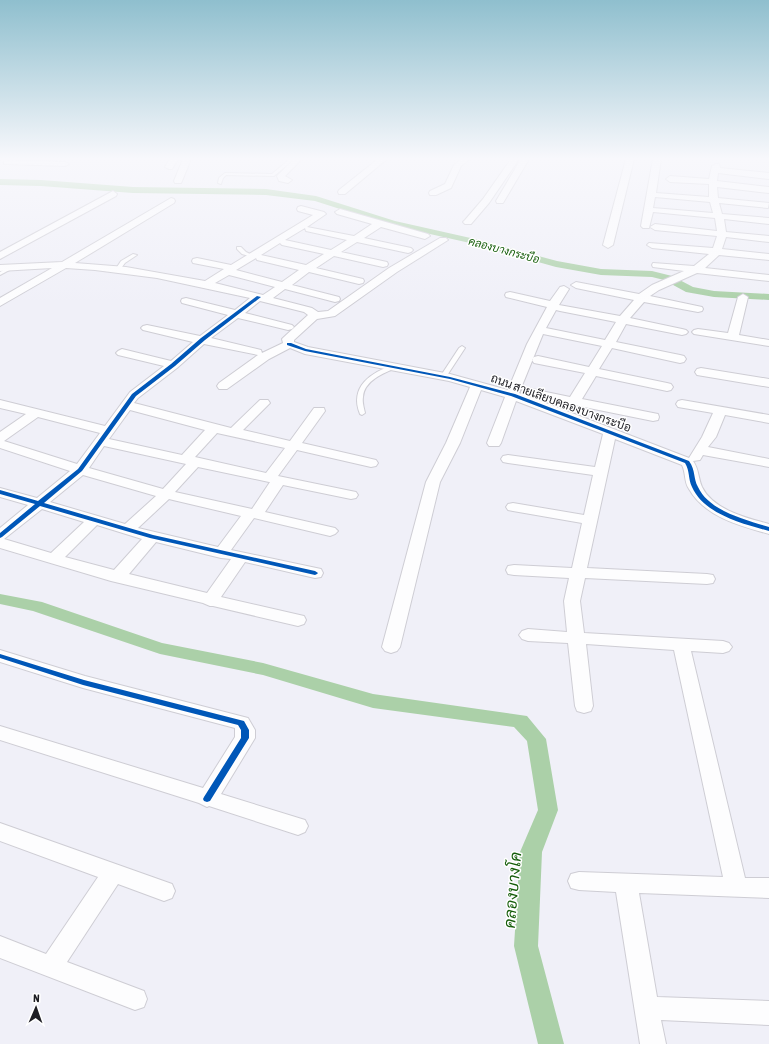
<svg xmlns="http://www.w3.org/2000/svg" width="769" height="1044" font-family="'Asap Condensed',Sarabun,sans-serif">
<style>
.lines{fill:none;stroke-linecap:round;stroke-linejoin:round}
.canal{fill:#abd0a8;fill-rule:evenodd}
.lane-casing{stroke:#cecdd4;stroke-width:2}
.street-casing{stroke:#cecdd4;stroke-width:2}
.lane{fill:#fdfdfe;fill-rule:evenodd}
.street{fill:#fdfdfe;fill-rule:evenodd}
.cycleway-casing{stroke:#fff;stroke-width:2}
.cycleway{fill:#0057b8;fill-rule:evenodd}
.labels{text-anchor:middle;stroke-width:3;stroke-linejoin:round;paint-order:stroke}
.far-water-label{font-size:11px;font-style:italic;fill:#155d0a;stroke:#fff}
.street-label{font-size:12px;fill:#1d1d23;stroke:#fff}
.near-water-label{font-size:16px;font-style:italic;fill:#155d0a;stroke:#fff}
</style>
<rect width="100%" height="100%" fill="#f0f0f8"/>
<g class="lines">
<!-- canal -->
<g class="canal">
<polygon points="0,179 41,180 133,187 266,189 316,196 395,221 475,239 557,261 601,269 652,271 672,276 693,287 714,291 769,294 769,300 714,297 686,292 664,280 652,277 601,275 556,267 470,243 390,225 315,201 266,195 133,193 41,186 0,185"/>
<polygon points="0,594 42,602 162,643 263,663 373,694 527,716 546,739 558,810 542,852 538,946 564,1044 538,1044 514,946 520,852 538,810 527,741 514,727 373,708 263,675 160,654 33,611 0,604"/>
</g>
<!-- lane casing -->
<g class="lane-casing">
<g id="lane">
<polygon points="290,159 294,159 274,176 226,175 223,178 221,184 218,183 219,178 225,173 272,174"/>
<polygon points="237,247 241,247 246,252 254,256 252,257 242,254 237,249"/>
<polygon points="133,254 137,255 125,263 119,271 115,271 115,270 121,261"/>
<polygon points="11,266 15,267 0,275 0,272"/>
<polygon points="462,346 465,348 446,377 445,378 441,378 440,377 459,348"/>
<path d="M394 365 397 367 396 368C383 373 364 381 363 397 362 402 364 408 365 413L362 415 360 414C349 387 371 372 394 365Z"/>
</g>
</g>
<!-- street casing -->
<g class="street-casing">
<g id="street">
<polygon points="170,159 178,159 172,169 169,169 165,167"/>
<polygon points="183,159 191,159 182,181 181,183 175,183 174,181"/>
<polygon points="294,159 302,159 285,176 292,180 288,183 279,181 277,176"/>
<polygon points="378,159 387,159 345,194 339,194 338,192 339,190"/>
<polygon points="461,159 470,159 461,166 451,188 436,195 430,195 429,193 430,191 445,184 454,165"/>
<polygon points="511,159 519,159 489,203 471,224 465,224 463,222 465,220 483,199"/>
<polygon points="521,159 529,159 503,203 497,203 496,201"/>
<polygon points="626,159 634,159 613,245 608,248 603,245"/>
<path d="M653 159H661L656 193 709 197V184L670 182 666 179 670 176 709 179 712 166 716 164H719L720 168 769 173V179L718 173 717 181 769 187V193L717 187 718 198 769 203 768 208 719 203 722 214 769 218V224L724 219 726 232 769 236V242L726 237 722 249 769 254V260L719 255 705 268 769 275V281L697 273 659 290 650 296 702 307 703 309 702 311 698 312 644 302 630 318 682 329 686 330 688 332 686 334 682 335 626 324 616 342 680 355 684 356 686 359 684 362 680 363 612 348 599 369 667 383 671 384 673 387 671 390 667 391 596 376 582 399 658 414 659 417 658 420 653 421 525 395 689 458 702 437 713 413 678 407 676 404 678 401 682 400 769 415V423L725 415 716 437 708 447 769 459V467L703 455 700 460 693 461C699 469 698 478 702 487 713 510 747 518 769 524V534C740 526 705 517 689 489 684 482 686 473 682 465L615 439 587 568 707 574 713 575 715 579 713 583 707 584 585 578 580 601 584 633 723 641 729 643 732 647 729 651 723 653 691 651 745 878H769V898L639 893 657 997 769 1001V1025L661 1020 666 1044H640L616 892 579 890 571 888 568 881 571 874 579 872 723 877 674 650 586 644 593 706 591 711 584 713 577 711 575 706 568 643 528 641 522 639 519 635 522 631 528 629 567 632 564 601 569 578 514 575 508 574 506 570 508 566 514 565 572 568 582 523 513 511 508 510 506 507 508 504 513 503 584 515 593 475 508 463 503 462 501 459 503 456 508 455 595 467 603 434 516 401 501 443 499 446H489L487 443 505 397 481 390 460 443 440 482 400 647 397 651 391 653 385 651 382 647 426 482 446 443 470 387 449 381 305 354 290 348 269 359 227 389H219L217 386 219 383 258 355 204 344 177 368 138 398 134 403 231 428 260 400H268L270 403 243 430 290 441 314 408H324L325 411 302 443 376 460 378 463 376 466 371 467 297 450 278 476 351 491 356 492 358 495 356 498 351 499 283 485 265 512 335 528 338 531 335 534 330 536 254 518 231 550 321 569 323 573 321 577 315 578 245 562 221 597 304 616 306 620 304 624 298 626 213 606H210L203 603 111 581 0 548V528L28 505 0 497V488L37 498 70 471 0 448V432L26 414 0 408V400L105 426 130 392 164 366 118 355 116 353 118 351 122 349 171 361 193 342 143 330 141 328 143 326 147 325 200 336 228 315 182 303 181 301 182 299 186 298 235 310 250 298 157 278 95 270 66 268 0 306V298L52 268 0 271V265L62 262 171 198 174 199 175 201 174 203 75 263 126 267 205 281 224 269 193 263 192 261 193 259 197 258 231 265 313 215 298 211 297 209 298 207 301 206 324 212 326 214 307 227 354 236 372 224 337 214 335 212 340 209 428 234 430 236 425 239 381 227 364 238 411 248 413 250 411 252 408 253 357 242 341 252 387 262 388 264 387 266 383 267 334 256 316 268 363 279 364 281 363 283 359 284 309 272 292 285 339 297 340 299 339 301 335 302 285 289 273 298 312 308 318 312 328 311 389 268 440 238H446L448 240 397 272 335 316 317 319 294 340V342L308 347 450 374 508 390 527 344 547 307 506 297 505 295 506 293 510 292 550 301 560 287 564 286 569 289 559 305 620 316 634 300 576 288 571 285 576 282 639 294 652 285 684 271 653 267 652 265 653 263 694 266 709 254 652 248 647 245 649 243 713 248 717 236 655 230 650 227 655 224 717 231 715 218 653 212 649 228H643L641 226ZM655 197 710 202 713 213 653 208ZM305 228 306 231 347 240 331 250 285 240ZM280 243 282 245 324 254 306 265 261 255ZM256 258 257 260 299 270 282 282 236 270ZM229 275 275 287 263 295 215 283ZM260 301 304 312 308 315 284 337 282 339 283 343 262 353 261 350 211 338 238 318 288 330 292 329 294 327 292 325 245 313ZM556 310 560 311 616 322 605 340 546 328ZM543 334 602 346 589 367 538 356 534 357 532 360 534 363 585 373 570 397 527 388 523 389 521 392 522 394 519 393ZM130 410 205 430 182 455 109 439ZM38 417 100 433 77 464 4 441ZM217 433 285 448 266 473 195 457ZM104 446 186 464 163 489 89 468ZM198 467 269 482H270L252 509 175 492ZM83 475 156 496 125 524 50 502ZM169 499 173 500 241 516 218 547 138 528ZM42 509 84 522 51 553 4 539ZM97 525 142 539 114 570 65 557ZM156 542 221 558 231 559 207 593 129 574Z"/>
<polygon points="4,160 65,162 69,164 65,166 7,164 4,164"/>
<polygon points="113,191 117,194 116,196 0,259 0,252"/>
<polygon points="743,294 748,297 739,335 769,340 769,346 694,334 692,332 694,330 698,329 728,333 738,297"/>
<polygon points="701,368 769,379 769,387 697,375 695,372 697,369"/>
<polygon points="0,650 85,676 248,718 255,730 255,738 221,794 305,820 308,826 305,832 298,835 209,806 207,807 199,803 0,740 0,726 203,788 235,737 235,728 83,688 0,662"/>
<polygon points="0,823 172,884 175,891 172,898 164,901 118,884 67,962 144,991 147,999 144,1007 135,1010 0,958 0,936 46,954 98,877 0,841"/>
</g>
</g>
<!-- lane -->
<use href="#lane" class="lane"/>
<!-- street -->
<use href="#street" class="street"/>
<!-- cycleway casing -->
<g class="cycleway-casing">
<g id="cycleway">
<polygon points="257,296 261,297 205,340 175,366 136,396 82,471 44,503 153,535 315,571 318,573 317,574 315,575 150,538 40,506 2,537 0,538 0,533 35,504 0,494 0,490 38,501 78,469 132,394 171,364 201,338"/>
<path d="M287 343H291L306 349 450 377 515 394 689 461C696 471 693 478 698 487 709 511 746 520 769 527V531C743 524 704 514 692 487 688 479 690 471 685 463L511 396 450 379 305 351 287 345Z"/>
<polygon points="0,654 84,680 244,721 249,730 249,738 210,801 207,802 204,801 203,799 204,797 241,738 241,730 238,725 83,685 0,658"/>
</g>
</g>
<!-- cycleway -->
<use href="#cycleway" class="cycleway"/>
</g>
<!-- sky -->
<linearGradient id="sky" x2="0" y2="1"><stop stop-color="#8fbfce"/><stop offset="0.52" stop-color="#f8f8fc"/><stop offset="1" stop-color="#f8f8fc" stop-opacity="0"/></linearGradient>
<rect width="769" height="305" fill="url(#sky)"/>
<g class="labels">
<!-- far-water labels -->
<g class="far-water-label">
<text transform="translate(504 250) rotate(15)" y="4">คลองบางกระบือ</text>
</g>
<!-- street labels -->
<g class="street-label">
<text transform="translate(561 403) rotate(20)" y="4">ถนน สายเลียบคลองบางกระบือ</text>
</g>
<!-- near-water labels -->
<g class="near-water-label">
<text transform="translate(512 890) rotate(-85)" y="6">คลองบางโค</text>
</g>
</g>
<!-- north arrow -->
<g transform="translate(36 1008) rotate(2)" stroke="#ffffff" stroke-width="3" paint-order="stroke">
<path d="M0-3L7 15L0 10L-7 15Z" fill="#1d1d23"/>
<text y="-6" font-size="11" font-weight="bold" text-anchor="middle" fill="#1d1d23">N</text>
</g>
</svg>
